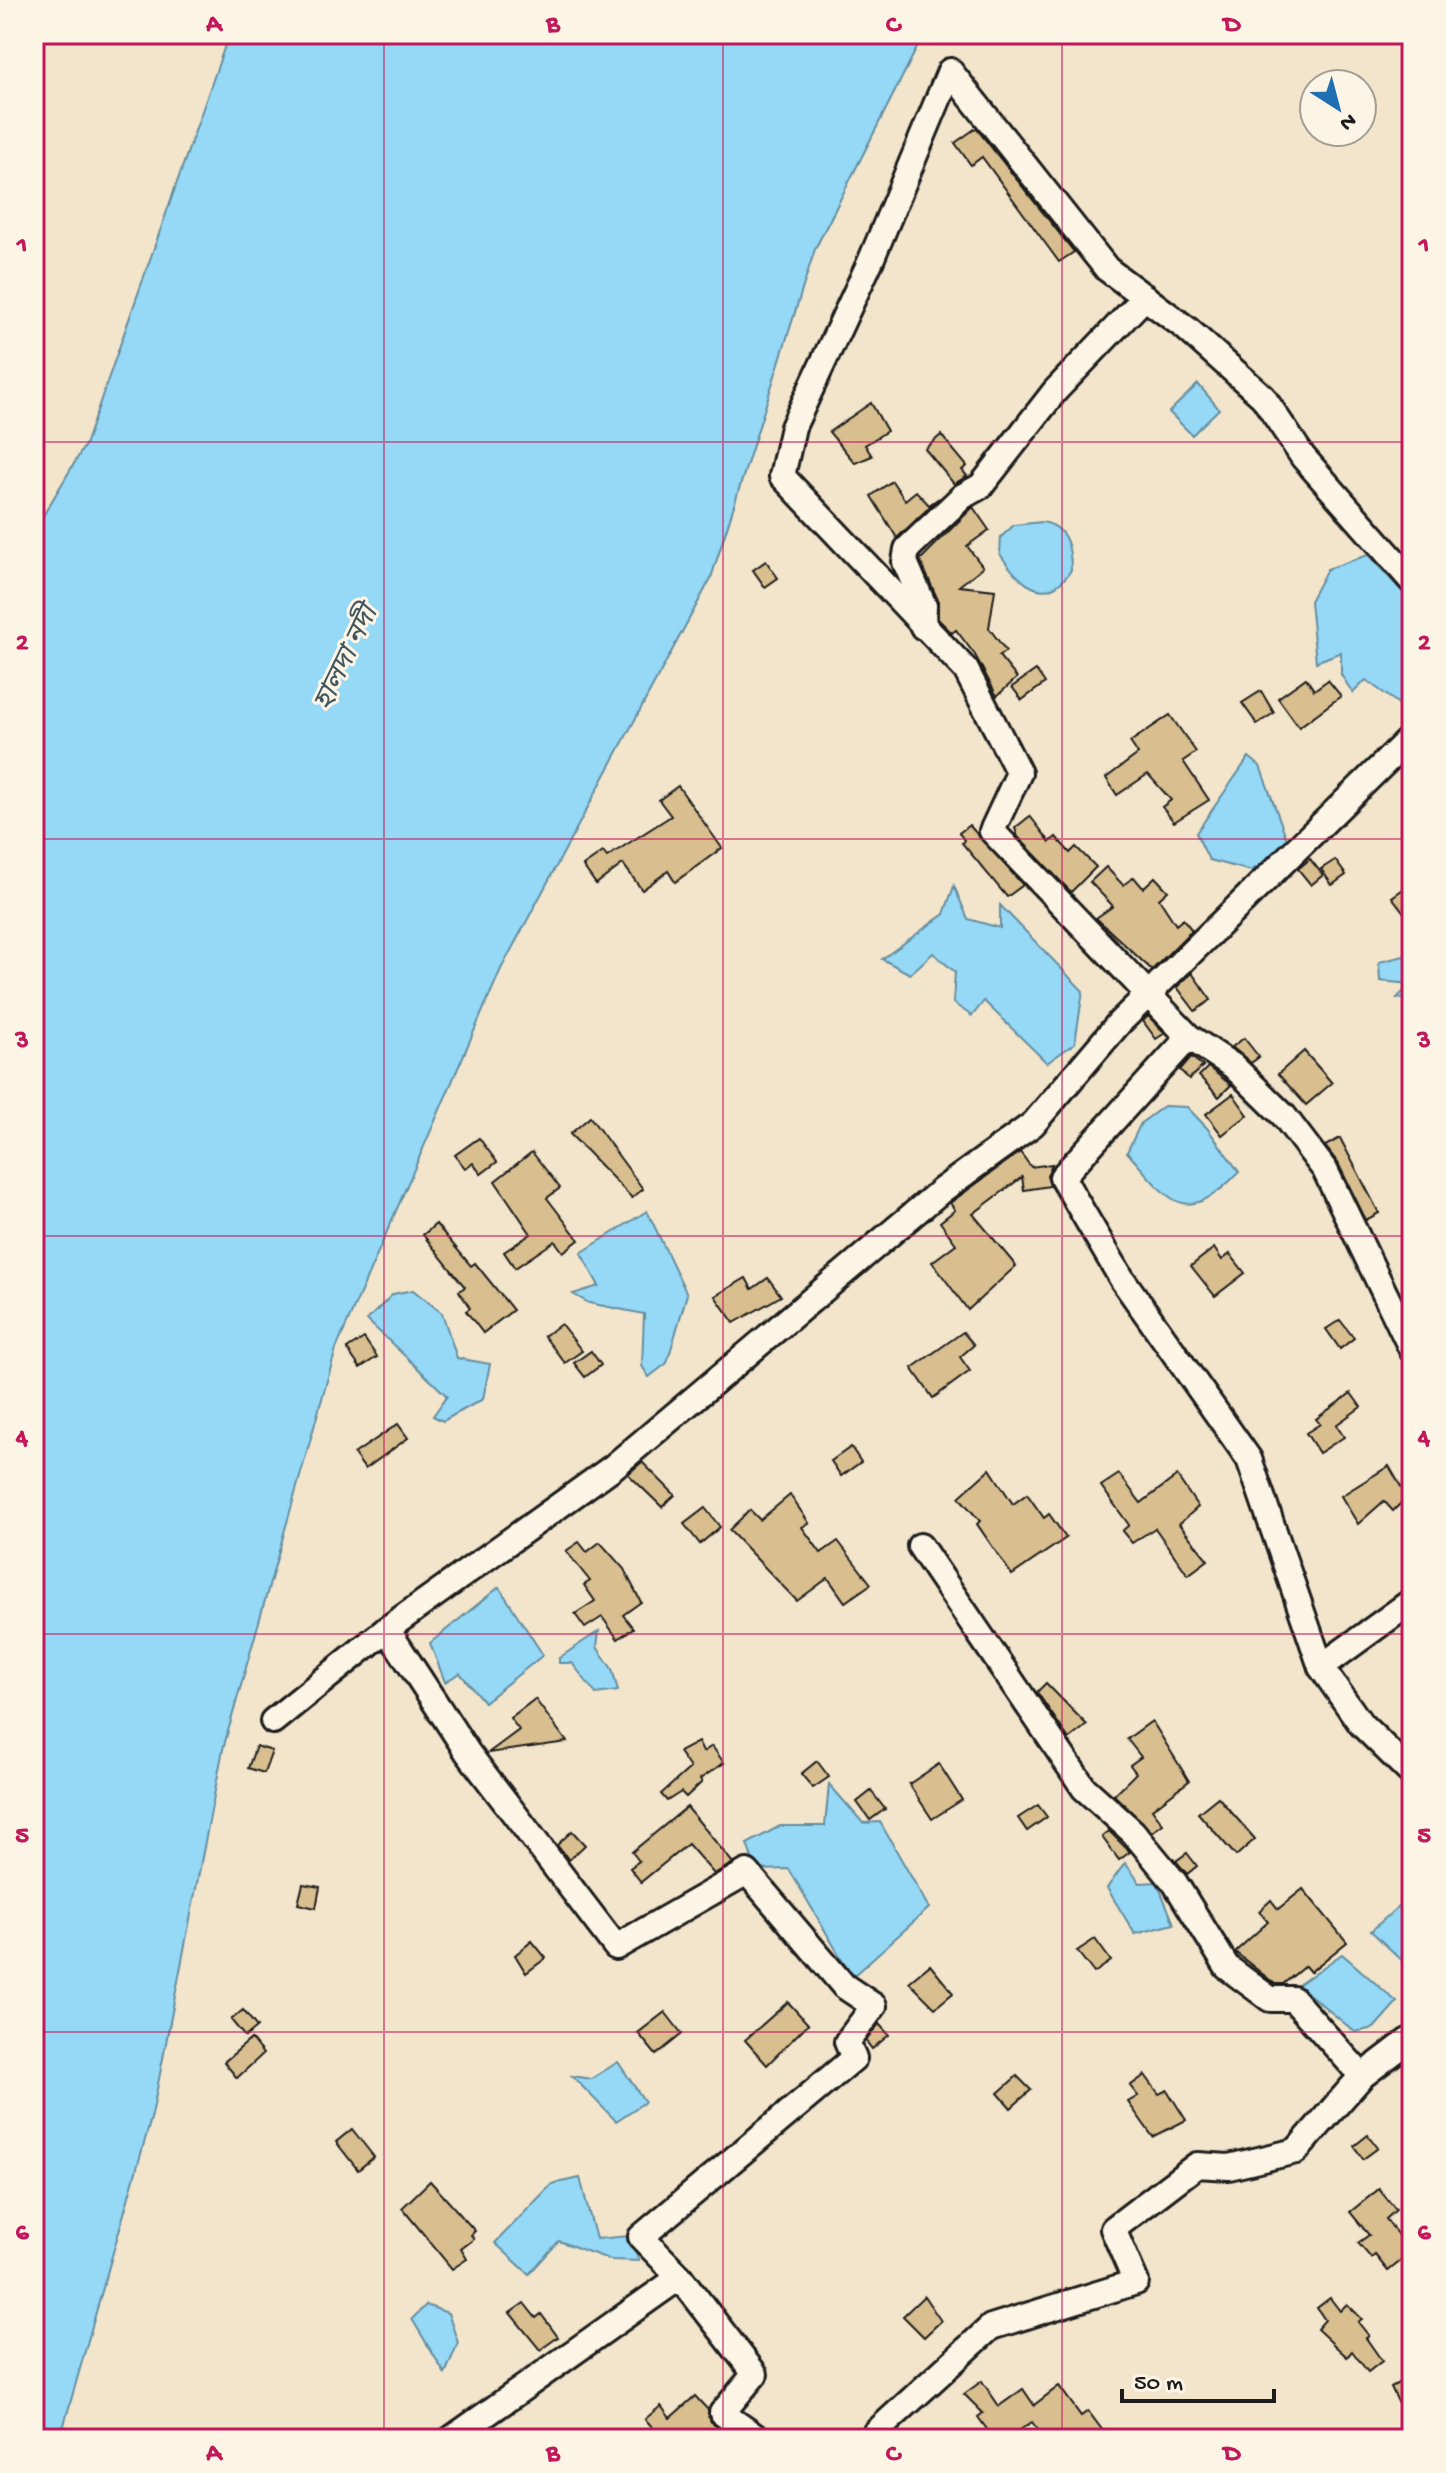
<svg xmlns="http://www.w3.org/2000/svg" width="1446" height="2473" font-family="'Gochi Hand','Noto Sans Bengali',sans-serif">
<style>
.water{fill:#95d9f7;stroke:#658d9f;stroke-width:2}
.building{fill:#d9bf8f;stroke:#1c1c1c;stroke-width:2}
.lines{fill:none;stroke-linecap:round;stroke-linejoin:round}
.minor-casing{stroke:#1c1c1c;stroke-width:30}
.minor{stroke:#fcf5e5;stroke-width:24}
.grid{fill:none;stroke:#c2185b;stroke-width:2;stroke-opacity:0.55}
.labels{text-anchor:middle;stroke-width:6;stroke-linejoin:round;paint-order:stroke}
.water-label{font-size:28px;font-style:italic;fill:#40555e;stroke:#fcf5e5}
.neatline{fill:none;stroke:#c2185b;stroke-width:3}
.grid-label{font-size:26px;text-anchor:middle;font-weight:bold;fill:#c2185b}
</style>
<rect width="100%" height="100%" fill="#f2e5cb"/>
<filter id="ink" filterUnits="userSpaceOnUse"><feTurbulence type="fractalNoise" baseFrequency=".0125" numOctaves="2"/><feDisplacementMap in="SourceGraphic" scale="16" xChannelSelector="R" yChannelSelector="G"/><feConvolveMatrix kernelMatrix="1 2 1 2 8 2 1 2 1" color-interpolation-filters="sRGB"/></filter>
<g filter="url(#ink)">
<!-- water -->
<g class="water">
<polygon points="229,34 924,34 815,249 711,578 501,969 336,1349 223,1749 152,2115 60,2439 34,2439 34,531 85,445"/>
<polygon points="1198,384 1219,409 1192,435 1169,412"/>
<path d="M1042 522C1067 526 1071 548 1071 570 1046 609 1019 583 1000 554L1001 537 1014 525Z"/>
<polygon points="1368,555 1412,602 1411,713 1366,680 1353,693 1341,675 1341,652 1316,662 1310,601 1327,569"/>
<polygon points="1249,757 1260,766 1289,845 1251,871 1209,860 1196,833"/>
<polygon points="954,886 968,919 1000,928 1000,905 1083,991 1075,1043 1047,1063 984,1001 972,1016 953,1003 955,972 933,953 910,974 882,959 944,914"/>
<polygon points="1412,954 1412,1000 1397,998 1411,984 1380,981 1379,962"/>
<path d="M1164 1106 1187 1107 1207 1128 1239 1172C1184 1229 1170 1201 1127 1152L1141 1123Z"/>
<polygon points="647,1211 687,1294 667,1363 649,1377 642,1366 644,1314 589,1303 573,1294 599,1286 581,1253"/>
<polygon points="413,1290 442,1313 457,1358 490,1364 483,1399 443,1421 433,1416 447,1396 367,1320 393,1294"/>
<polygon points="499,1587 543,1655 484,1702 460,1673 445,1682 430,1643"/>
<polygon points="599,1631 597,1647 612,1669 618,1691 596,1694 572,1663 559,1663 559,1658"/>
<polygon points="829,1784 863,1823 880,1822 929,1908 852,1977 789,1869 756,1870 747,1844 780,1826 825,1826"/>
<polygon points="1125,1863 1140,1883 1157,1882 1174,1924 1135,1934 1107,1888"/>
<polygon points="1412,1894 1412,1970 1371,1931"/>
<polygon points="1342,1954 1397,2002 1374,2028 1355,2032 1298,1985"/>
<polygon points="618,2062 645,2102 616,2121 572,2076 591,2079"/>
<polygon points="580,2178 596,2239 629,2236 639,2261 611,2260 559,2241 529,2274 495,2243 552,2184"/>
<polygon points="426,2305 448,2313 458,2343 445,2374 412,2319"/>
</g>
<!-- building -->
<g class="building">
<polygon points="976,128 1074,252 1059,262 982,157 971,165 955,143"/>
<polygon points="871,403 887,431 865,445 872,456 855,463 829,432"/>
<polygon points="941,435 967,466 962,470 967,476 954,484 925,449"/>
<polygon points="892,481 905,500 916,491 929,505 939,498 897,538 871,496"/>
<polygon points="973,507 989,530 967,546 983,567 959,586 995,590 989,628 1006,651 999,656 1017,678 997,696 975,655 956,630 952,633 938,619 938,600 920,560"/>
<polygon points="766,561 778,578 765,587 753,570"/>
<polygon points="1036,670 1045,683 1022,700 1012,687"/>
<polygon points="1306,678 1314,690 1328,680 1341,696 1299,727 1278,698"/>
<polygon points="1261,691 1274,713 1257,724 1242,703"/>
<polygon points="1170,715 1196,752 1183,761 1209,800 1174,822 1162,807 1171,800 1148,774 1117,795 1106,778 1138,754 1130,742"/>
<polygon points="678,786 722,848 675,882 668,871 642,890 623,864 596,884 583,866 603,852 607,857 671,816 659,800"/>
<polygon points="1030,816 1050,842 1056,837 1070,853 1076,847 1096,867 1071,892 1018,837 1015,828"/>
<polygon points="969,825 1023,885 1007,897 962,843 964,840 959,833"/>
<polygon points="1310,859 1323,875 1311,885 1298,869"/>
<polygon points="1335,860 1346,875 1332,885 1321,869"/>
<polygon points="1106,867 1123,885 1134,877 1143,888 1155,877 1168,891 1159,899 1176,925 1183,919 1192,930 1152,970 1096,918 1113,906 1090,882"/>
<polygon points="1412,883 1412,923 1392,897"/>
<polygon points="1192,973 1211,1000 1195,1011 1177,987"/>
<polygon points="1148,1016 1165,1033 1156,1039 1143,1021"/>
<polygon points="1244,1038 1259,1057 1251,1063 1232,1047"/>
<polygon points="1304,1051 1332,1083 1306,1105 1278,1074"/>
<polygon points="1191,1057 1203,1066 1189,1079 1180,1070"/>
<polygon points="1208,1067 1231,1085 1219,1097 1199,1076"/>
<polygon points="1233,1094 1248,1115 1222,1135 1206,1114"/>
<polygon points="590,1117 643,1189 632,1198 570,1134"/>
<polygon points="479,1138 497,1162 481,1174 473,1163 465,1168 455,1155"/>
<polygon points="1340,1138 1379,1213 1366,1220 1338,1163 1325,1146"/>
<polygon points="532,1152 560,1188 547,1198 579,1240 563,1252 555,1241 515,1268 504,1252 531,1234 495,1181"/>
<polygon points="1020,1152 1031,1167 1052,1164 1047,1176 1050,1186 1024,1190 1022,1177 973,1214 1016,1266 968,1310 932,1262 956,1244 940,1222 955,1210 950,1203"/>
<polygon points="436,1224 471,1266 475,1263 513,1310 483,1333 466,1311 470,1308 459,1291 465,1287 423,1235"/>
<polygon points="1214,1248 1222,1260 1230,1254 1245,1273 1215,1296 1191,1266"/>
<polygon points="746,1278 752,1289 768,1278 781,1296 734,1323 715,1296"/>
<polygon points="1340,1320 1354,1338 1340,1349 1326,1329"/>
<polygon points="561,1324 582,1351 565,1363 544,1336"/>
<polygon points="963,1332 974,1345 960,1357 970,1371 933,1398 912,1368"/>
<polygon points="364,1338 377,1357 360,1368 347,1349"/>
<polygon points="591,1351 601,1365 585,1377 574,1363"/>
<polygon points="1351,1393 1361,1407 1336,1425 1344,1437 1319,1453 1306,1433 1320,1424 1316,1419"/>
<polygon points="398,1424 408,1438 365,1469 354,1454"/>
<polygon points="851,1447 861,1462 841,1476 831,1461"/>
<polygon points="642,1462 675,1495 662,1507 628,1474"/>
<polygon points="1389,1466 1407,1497 1393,1511 1384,1501 1358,1524 1341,1496"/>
<polygon points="990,1469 1013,1504 1027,1494 1044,1518 1049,1514 1066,1538 1012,1575 977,1524 980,1521 959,1497"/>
<polygon points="1119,1474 1141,1503 1177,1476 1198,1507 1179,1524 1208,1560 1188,1575 1155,1528 1132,1543 1122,1531 1129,1525 1101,1486"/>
<polygon points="790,1495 809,1523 802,1527 821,1553 838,1541 871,1584 845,1602 828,1578 797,1601 729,1530 750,1510 760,1520"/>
<polygon points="705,1508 720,1527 700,1544 684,1524"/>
<polygon points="579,1542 587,1552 600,1542 624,1569 641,1602 623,1615 633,1628 618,1639 602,1617 585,1628 575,1614 595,1601 584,1585 590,1581 566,1551"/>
<polygon points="1046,1683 1087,1725 1069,1739 1037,1692"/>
<polygon points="535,1699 567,1742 488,1753 519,1730 510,1718"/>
<polygon points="1152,1721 1189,1781 1152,1809 1163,1824 1152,1832 1114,1795 1136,1773 1130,1765 1141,1757 1127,1739"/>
<polygon points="698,1742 703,1752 712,1746 724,1763 700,1779 702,1782 686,1797 681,1792 667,1801 661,1794 690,1768 679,1752"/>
<polygon points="256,1746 272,1751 264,1773 248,1768"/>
<polygon points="817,1761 829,1777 813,1788 801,1774"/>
<polygon points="939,1764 962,1800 932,1819 909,1784"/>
<polygon points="871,1791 885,1809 870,1820 857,1802"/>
<polygon points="1218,1797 1255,1839 1236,1856 1198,1813"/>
<polygon points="1038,1805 1047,1817 1027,1831 1018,1818"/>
<polygon points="687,1807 733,1863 714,1874 688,1844 641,1882 630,1868 639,1861 632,1852"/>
<polygon points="572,1831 585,1845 569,1860 557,1845"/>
<polygon points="1109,1831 1130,1852 1119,1860 1102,1837"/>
<polygon points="1187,1853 1197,1866 1187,1874 1176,1861"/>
<polygon points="303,1884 320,1887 316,1908 298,1904"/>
<polygon points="1303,1889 1347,1942 1310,1972 1305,1966 1283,1984 1275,1984 1235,1952 1268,1922 1259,1911 1271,1900 1278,1909"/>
<polygon points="1095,1939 1111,1961 1094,1973 1077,1951"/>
<polygon points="532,1941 546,1958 526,1973 515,1955"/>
<polygon points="930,1965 953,1993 935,2008 909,1982"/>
<polygon points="788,2002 808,2024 767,2065 745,2040"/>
<polygon points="243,2010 257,2027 245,2037 231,2020"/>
<polygon points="665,2012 682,2034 656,2055 638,2033"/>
<polygon points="879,2024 889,2035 872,2049 866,2041"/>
<polygon points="251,2039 263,2054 237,2078 224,2062"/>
<polygon points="1145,2075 1159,2094 1167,2090 1186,2120 1153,2137 1128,2102 1138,2096 1130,2086"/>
<polygon points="1017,2076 1031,2090 1011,2108 998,2093"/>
<polygon points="352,2129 374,2157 358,2170 336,2142"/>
<polygon points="1368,2135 1378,2148 1363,2159 1354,2146"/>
<polygon points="430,2181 475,2231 471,2235 474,2239 461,2249 467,2259 452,2269 402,2208"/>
<polygon points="1379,2189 1396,2210 1386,2219 1411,2253 1388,2271 1375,2255 1371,2258 1358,2243 1369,2235 1350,2212"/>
<polygon points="924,2296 941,2321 924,2337 903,2316"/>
<polygon points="1330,2298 1340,2311 1347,2304 1362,2319 1358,2322 1369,2336 1366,2338 1382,2361 1368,2372 1352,2351 1347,2357 1317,2329 1325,2320 1317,2308"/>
<polygon points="524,2303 536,2318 541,2314 558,2337 540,2350 510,2313"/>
<polygon points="1406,2379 1412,2398 1399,2404 1391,2387"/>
<polygon points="982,2381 999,2406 1023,2389 1034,2405 1059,2386 1081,2416 1088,2411 1109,2439 1045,2439 1032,2422 1017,2432 1022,2439 994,2439 978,2417 983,2413 964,2394"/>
<polygon points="695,2396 708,2410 709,2420 723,2432 716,2439 663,2439 645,2419 661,2406 670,2418"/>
</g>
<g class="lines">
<!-- minor casing -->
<g class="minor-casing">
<g id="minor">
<polyline points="1412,581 1303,457 1263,397 1187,329 1107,269 950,71 871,260 793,427 782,476 966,670 1019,773 992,831 1189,1037 1233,1066 1284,1116 1325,1170 1412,1350"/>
<polyline points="923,627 924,606 905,562 907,549 963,496 981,486 1055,391 1145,297"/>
<polyline points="1189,1037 1062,1177 1122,1279 1249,1459 1321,1667"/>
<polyline points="920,1546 1084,1788 1133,1832 1175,1883 1227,1967 1270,1999 1293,1999 1362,2076"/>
<polyline points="1412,1601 1321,1667 1361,1724 1412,1774"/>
<polyline points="387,1629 468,1753 616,1947 747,1872 844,1986 874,2006 847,2042 854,2058 641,2237 680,2277 451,2439"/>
<polyline points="273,1721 387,1629 613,1467 942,1190 1033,1124 1119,1023 1412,736"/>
<polyline points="680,2277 755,2374 722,2413 759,2439"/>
<polyline points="880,2439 875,2433 991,2327 1136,2282 1113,2229 1197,2165 1229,2167 1296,2151 1362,2076 1408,2041 1412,2041"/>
</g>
</g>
<!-- minor -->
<use href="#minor" class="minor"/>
</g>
</g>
<!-- grid -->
<path class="grid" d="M384 34V2439M723 34V2439M1062 34V2439M34 442H1412M34 839H1412M34 1236H1412M34 1634H1412M34 2032H1412"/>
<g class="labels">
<!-- water labels -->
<g class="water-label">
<text transform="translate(344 657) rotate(-64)" y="10">হালদা নদী</text>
</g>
</g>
<!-- margin -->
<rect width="1446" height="2473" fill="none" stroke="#fcf5e5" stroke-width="88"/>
<!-- north arrow -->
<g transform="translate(1338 108) rotate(144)"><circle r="38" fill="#fcf5e5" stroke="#a29e95" stroke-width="2"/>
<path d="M0-6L14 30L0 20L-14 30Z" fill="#1f6fb2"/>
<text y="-12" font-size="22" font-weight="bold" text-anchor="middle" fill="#1c1c1c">N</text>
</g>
<!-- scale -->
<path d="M1122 2389v12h152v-12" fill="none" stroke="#1c1c1c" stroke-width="4"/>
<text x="1134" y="2389" font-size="24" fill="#1c1c1c" stroke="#fcf5e5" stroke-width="6" paint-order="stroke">50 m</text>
<rect x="44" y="44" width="1358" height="2385" class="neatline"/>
<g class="grid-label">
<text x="214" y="31">A</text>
<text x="553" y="31">B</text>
<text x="893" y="31">C</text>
<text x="1232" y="31">D</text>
<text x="22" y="252">1</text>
<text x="1424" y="252">1</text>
<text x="22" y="649">2</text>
<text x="1424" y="649">2</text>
<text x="22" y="1047">3</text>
<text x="1424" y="1047">3</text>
<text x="22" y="1444">4</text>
<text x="1424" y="1444">4</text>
<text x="22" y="1842">5</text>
<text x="1424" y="1842">5</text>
<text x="22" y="2239">6</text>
<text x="1424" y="2239">6</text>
<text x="214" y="2460">A</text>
<text x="553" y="2460">B</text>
<text x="893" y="2460">C</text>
<text x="1232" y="2460">D</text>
</g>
</svg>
